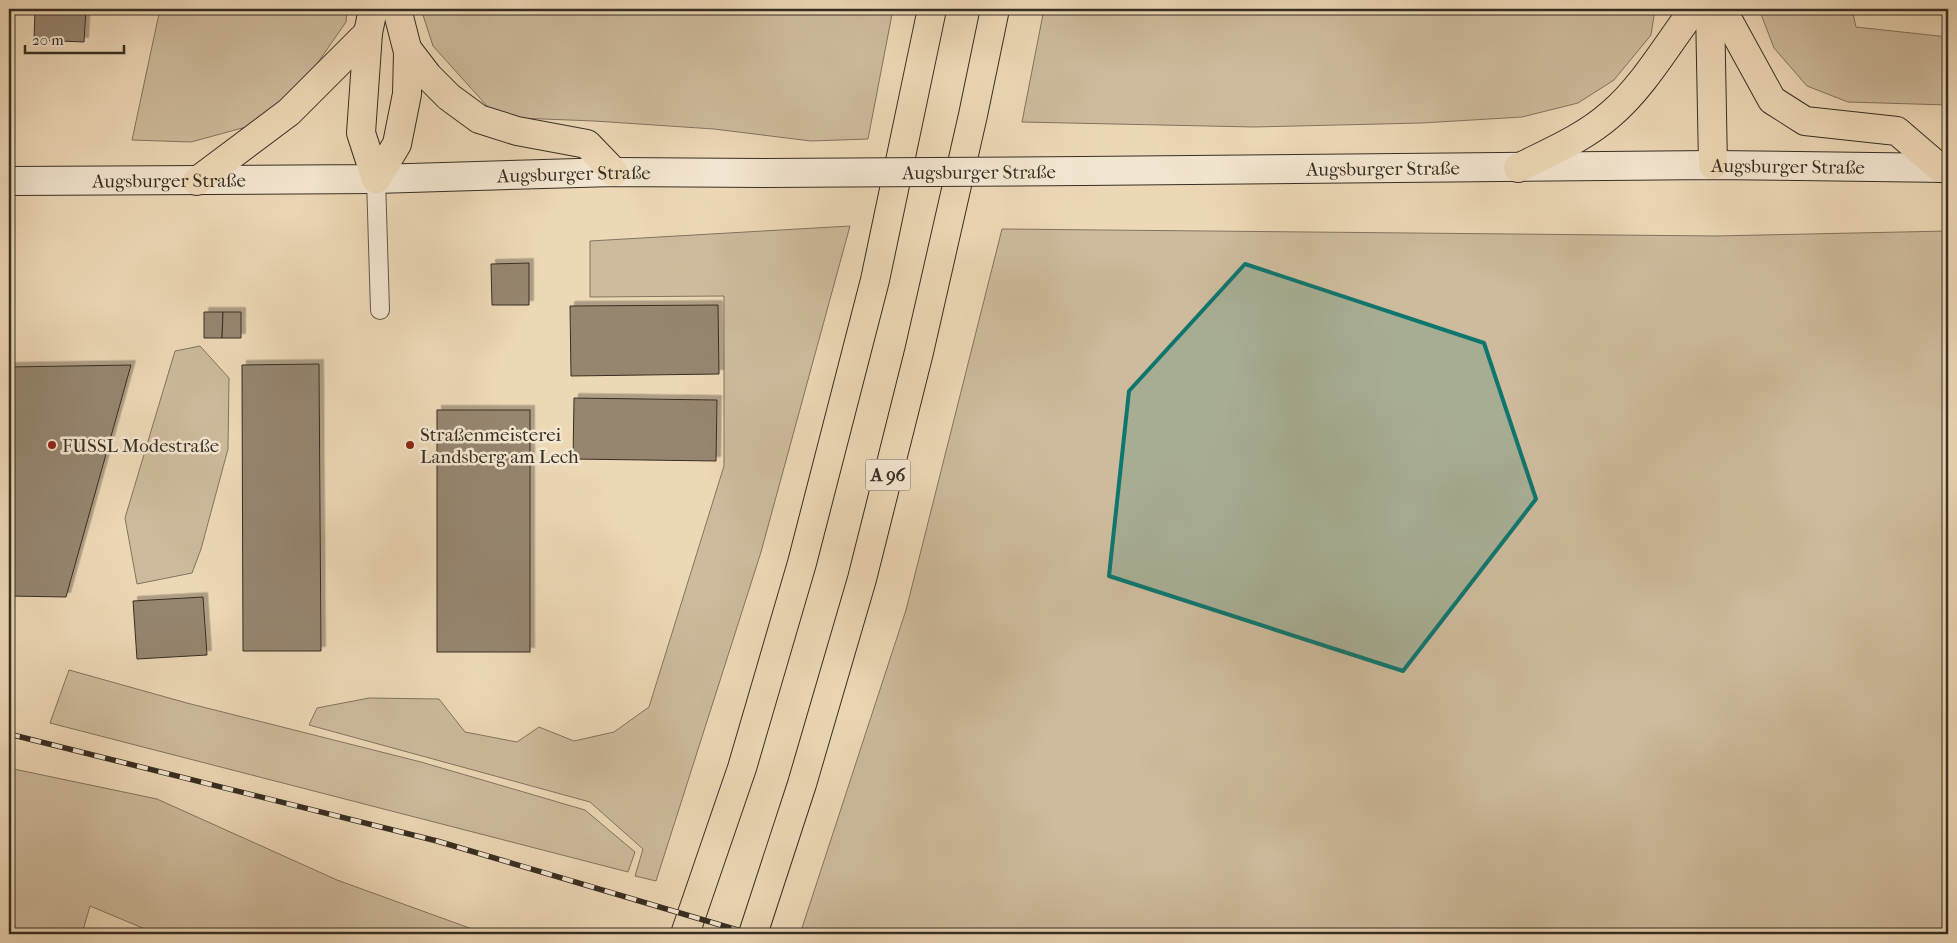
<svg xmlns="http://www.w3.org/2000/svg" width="1957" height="943" font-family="'IM FELL French Canon',serif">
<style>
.green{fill:#cebb9d;stroke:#827460}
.building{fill:#96866f;stroke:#372e23;filter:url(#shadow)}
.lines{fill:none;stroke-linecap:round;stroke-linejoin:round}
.lane-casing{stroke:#645848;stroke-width:20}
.secondary-casing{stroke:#372e23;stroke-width:30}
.highway-casing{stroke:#372e23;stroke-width:30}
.lane{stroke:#f3e6d0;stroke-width:18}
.secondary{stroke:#f3e6d0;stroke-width:28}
.highway{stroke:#edd8b6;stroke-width:28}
.rail-casing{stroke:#372e23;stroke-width:5.5}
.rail{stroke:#f3e6d0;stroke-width:4;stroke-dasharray:11;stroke-linecap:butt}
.secondary-bridge-casing{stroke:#372e23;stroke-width:30;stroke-linecap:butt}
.secondary-bridge{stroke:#f3e6d0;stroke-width:28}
.marked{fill:#0f766e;fill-opacity:0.2;stroke:#0f766e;stroke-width:4;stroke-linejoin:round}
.poi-dot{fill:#8f2418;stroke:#f3e6d0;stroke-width:2}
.labels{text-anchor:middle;stroke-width:5;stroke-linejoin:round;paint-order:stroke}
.shield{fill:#f3e6d0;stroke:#6f6557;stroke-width:1}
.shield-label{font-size:18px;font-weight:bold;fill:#372e23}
.street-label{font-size:19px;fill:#372e23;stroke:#f3e6d0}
.poi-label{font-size:19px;fill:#372e23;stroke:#f3e6d0;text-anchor:start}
</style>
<defs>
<filter id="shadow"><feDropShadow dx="4.5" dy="-4.5" stdDeviation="0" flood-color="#0004"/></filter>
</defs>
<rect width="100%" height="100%" fill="#edd8b6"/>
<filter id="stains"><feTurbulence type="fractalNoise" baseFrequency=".004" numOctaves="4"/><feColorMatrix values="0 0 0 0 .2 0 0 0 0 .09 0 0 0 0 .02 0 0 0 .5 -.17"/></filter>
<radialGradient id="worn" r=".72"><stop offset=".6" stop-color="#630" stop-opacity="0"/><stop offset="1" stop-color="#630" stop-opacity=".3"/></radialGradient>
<!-- green -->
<g class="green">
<polygon points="160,9 347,9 346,22 312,71 257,124 191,142 132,140"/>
<polygon points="421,9 893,9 868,139 811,141 714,129 594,121 518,118 488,107 433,46"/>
<polygon points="1044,9 1655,9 1651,35 1614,80 1578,103 1522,117 1422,123 1254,127 1022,122"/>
<polygon points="1759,9 1852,9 1856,27 1948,37 1948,105 1848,102 1807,86 1774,48"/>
<polygon points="850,226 761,552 656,881 635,876 643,849 590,802 309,725 317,708 369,698 439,699 465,732 517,742 539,727 574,741 614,732 649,707 724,466 724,296 590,297 590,241"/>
<polygon points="1002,229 1715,236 1948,231 1948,934 823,934 802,928 906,610"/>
<polygon points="200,346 229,378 228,449 201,549 192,573 137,584 125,518 175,351"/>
<polygon points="69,670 187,703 421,762 585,810 635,852 628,872 50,723"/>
<polygon points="9,768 157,799 337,880 486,934 157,934 90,906 82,934 9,934 10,871 9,871"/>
</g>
<!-- building -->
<g class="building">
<polygon points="35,9 86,9 84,42 34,40"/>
<polygon points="529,263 529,305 492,305 491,264"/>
<polygon points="718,305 719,374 571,376 570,306"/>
<polygon points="204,312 223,312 222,338 204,338"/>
<polygon points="223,312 241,312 241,338 222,338"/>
<polygon points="319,364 321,651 243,651 242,365"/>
<polygon points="131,365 66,597 9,596 9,367"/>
<polygon points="574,398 717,400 716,461 573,459"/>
<rect x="437" y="410" width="93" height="242"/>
<polygon points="203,597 207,655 137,659 133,601"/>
</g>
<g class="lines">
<!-- lane casing -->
<g class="lane-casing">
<polyline id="lane" points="376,179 380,310"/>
</g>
<!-- secondary casing -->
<g class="secondary-casing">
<g id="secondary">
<path id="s1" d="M1083 171 1713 165 1948 168"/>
<path id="s2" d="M9 181 376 179 614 172 764 173"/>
</g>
</g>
<!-- highway casing -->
<g class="highway-casing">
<g id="highway">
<polyline points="373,9 368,33 361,133 376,179"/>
<polyline points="1710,9 1713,165"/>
<polyline points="1722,9 1772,100 1805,121 1897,131 1940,168"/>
<polyline points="408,50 428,76 449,97 479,119 517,131 587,144 614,172"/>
<path d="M1518 168C1550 152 1584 138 1611 114 1643 87 1669 42 1694 9"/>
<polyline points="376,179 397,144 407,94 408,52 397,9"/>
<polyline points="197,181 289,112 368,33"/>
<polyline points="685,934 742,768 802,563 875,280 932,9"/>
<polyline points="753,934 802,784 862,579 919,352 973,115 995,9"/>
</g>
</g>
<!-- lane -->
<use href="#lane" class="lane"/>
<!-- secondary -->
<use href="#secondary" class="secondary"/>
<!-- highway -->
<use href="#highway" class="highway"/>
<!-- rail casing -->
<g class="rail-casing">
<polyline id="rail" points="9,734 437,841 751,934"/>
</g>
<!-- rail -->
<use href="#rail" class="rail"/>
<!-- secondary-bridge casing -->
<g class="secondary-bridge-casing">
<g id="secondary-bridge">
<path id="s3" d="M764 173 1083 171"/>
</g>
</g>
<!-- secondary-bridge -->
<use href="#secondary-bridge" class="secondary-bridge"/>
</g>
<!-- marked area -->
<path class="marked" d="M1245 264 1484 343 1536 499 1403 671 1109 576 1129 391Z"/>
<!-- markers -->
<g class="poi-dot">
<circle cx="52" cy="445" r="5"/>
<circle cx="410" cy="445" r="5"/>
</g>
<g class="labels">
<!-- shield labels -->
<rect class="shield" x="865.5" y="459.5" width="45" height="31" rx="4"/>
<g class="shield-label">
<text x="888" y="481">A 96</text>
</g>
<!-- street labels -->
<g class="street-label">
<text dy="7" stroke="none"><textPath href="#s1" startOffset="705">Augsburger Straße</textPath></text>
<text dy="7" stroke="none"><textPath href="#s1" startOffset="300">Augsburger Straße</textPath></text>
<text dy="7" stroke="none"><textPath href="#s3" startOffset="215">Augsburger Straße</textPath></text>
<text dy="7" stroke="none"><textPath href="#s2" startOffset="565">Augsburger Straße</textPath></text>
<text dy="7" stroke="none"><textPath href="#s2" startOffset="160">Augsburger Straße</textPath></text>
</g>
<!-- poi labels -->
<g class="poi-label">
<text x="420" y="441">Straßenmeisterei<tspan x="420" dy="22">Landsberg am Lech</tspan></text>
<text x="62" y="452">FUSSL Modestraße</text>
</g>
</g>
<!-- margin -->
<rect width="1957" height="943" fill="none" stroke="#edd8b6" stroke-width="30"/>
<rect x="10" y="10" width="1937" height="923" fill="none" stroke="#372e23" stroke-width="2.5"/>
<rect x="15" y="15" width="1927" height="913" fill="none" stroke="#372e23"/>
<!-- scale -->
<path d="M25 45v8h99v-8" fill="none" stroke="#372e23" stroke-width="2.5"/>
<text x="32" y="45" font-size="15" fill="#372e23" stroke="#f3e6d0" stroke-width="4" paint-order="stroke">20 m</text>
<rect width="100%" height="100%" filter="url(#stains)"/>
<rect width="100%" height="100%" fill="url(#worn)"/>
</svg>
